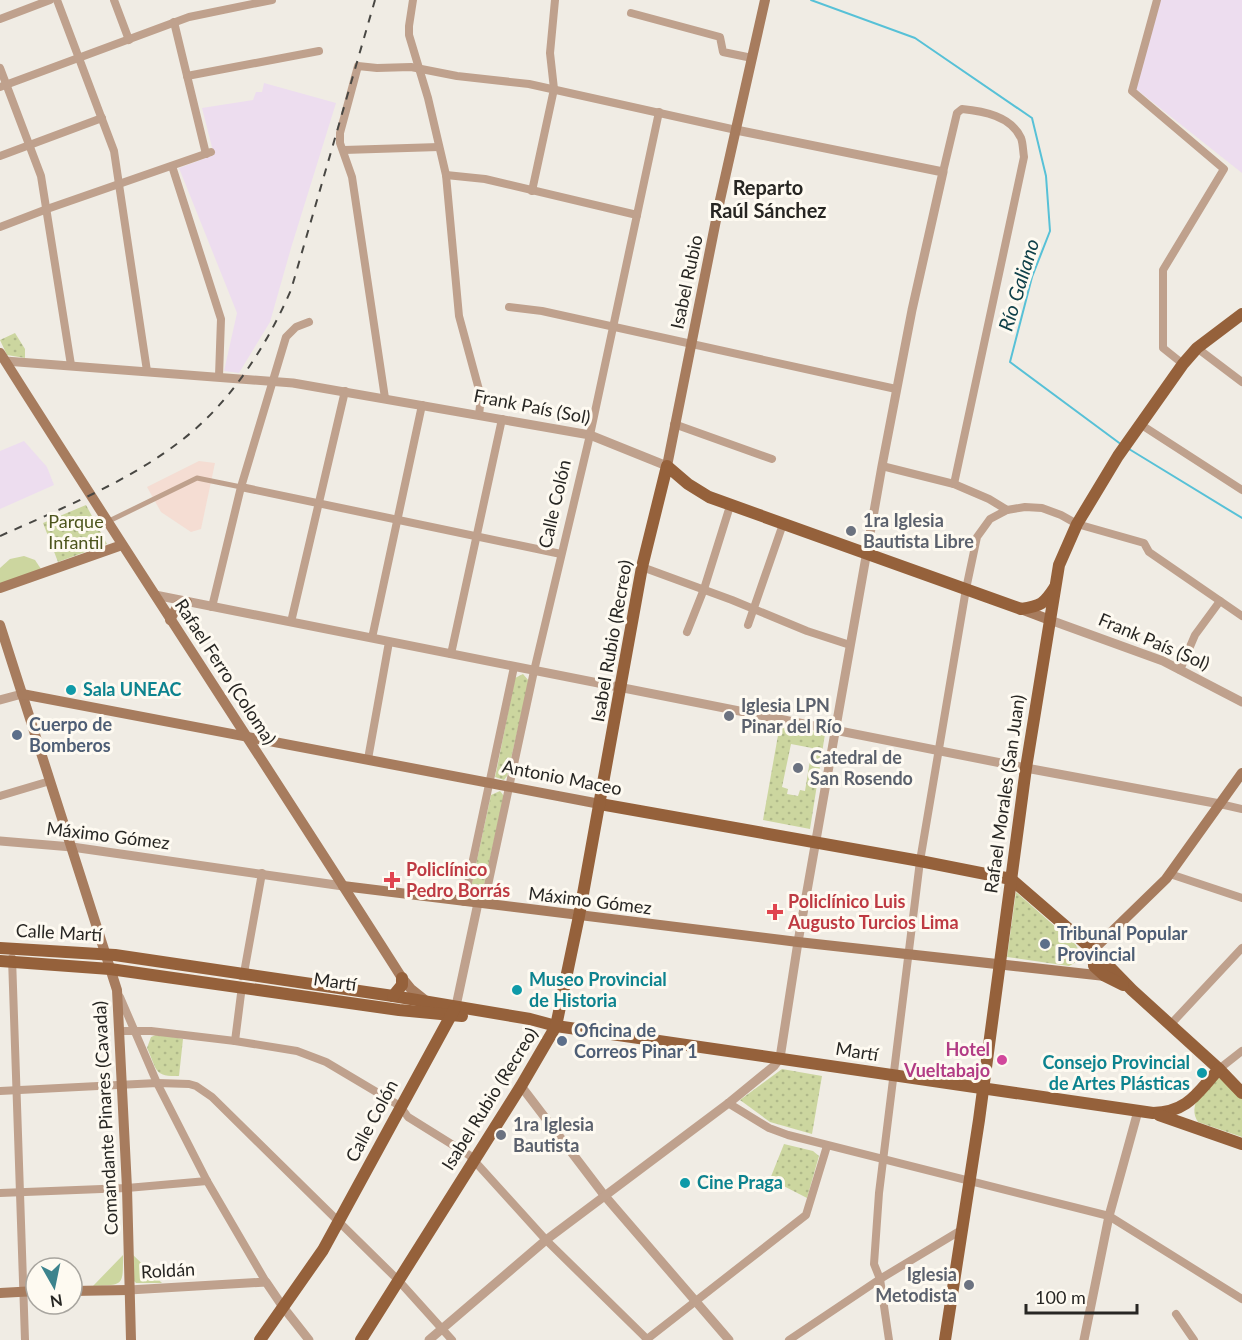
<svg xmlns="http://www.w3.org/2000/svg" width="1242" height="1340" font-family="Lato,sans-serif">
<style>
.commercial{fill:#f5ddd3}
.industrial{fill:#edddef}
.grass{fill:#ccd69f}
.park{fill:url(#park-dots);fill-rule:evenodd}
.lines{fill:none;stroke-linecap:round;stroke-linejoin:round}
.stream{stroke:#57c1d7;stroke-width:2}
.pedestrian{stroke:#bfa18d;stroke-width:5}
.minor{stroke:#bfa18d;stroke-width:8}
.tertiary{stroke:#bfa18d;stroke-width:9}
.secondary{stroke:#a77c5e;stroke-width:10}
.primary{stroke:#95613b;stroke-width:12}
.rail{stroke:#484743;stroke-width:2;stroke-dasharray:8 8;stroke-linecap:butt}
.worship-dot{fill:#6b7280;stroke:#fefaf1;stroke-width:2}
.culture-dot{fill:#0f9aa8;stroke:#fefaf1;stroke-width:2}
.service-dot{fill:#5c6f8a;stroke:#fefaf1;stroke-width:2}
.health-dot{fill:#e0444e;stroke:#fefaf1;stroke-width:2}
.hotel-dot{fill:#d1479c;stroke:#fefaf1;stroke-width:2}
.labels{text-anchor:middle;stroke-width:6;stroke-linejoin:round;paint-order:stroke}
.street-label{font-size:18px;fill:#272623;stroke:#fefaf1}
.worship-label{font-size:18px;font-weight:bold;fill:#5b616d;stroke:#fefaf1;text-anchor:start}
.park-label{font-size:18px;fill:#4d551d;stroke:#fefaf1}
.culture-label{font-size:18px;font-weight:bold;fill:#0d838f;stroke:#fefaf1;text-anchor:start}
.service-label{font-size:18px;font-weight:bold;fill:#4e5e75;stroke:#fefaf1;text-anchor:start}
.health-label{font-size:18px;font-weight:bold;fill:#be3a42;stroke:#fefaf1;text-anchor:start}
.hotel-label{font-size:18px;font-weight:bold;fill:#b23c85;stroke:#fefaf1;text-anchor:end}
.neighbourhood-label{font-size:20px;font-weight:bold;fill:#272623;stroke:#fefaf1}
.water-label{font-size:20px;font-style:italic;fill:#0f4049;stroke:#fefaf1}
</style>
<defs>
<pattern id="park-dots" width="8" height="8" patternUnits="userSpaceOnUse" patternTransform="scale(1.5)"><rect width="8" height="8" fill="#ccd69f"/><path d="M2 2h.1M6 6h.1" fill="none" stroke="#afb889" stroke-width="1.8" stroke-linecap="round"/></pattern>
</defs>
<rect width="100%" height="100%" fill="#f0ece4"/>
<!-- commercial -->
<polygon class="commercial" points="199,461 215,463 201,529 191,532 161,512 147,487"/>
<!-- industrial -->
<g class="industrial">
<polygon points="1159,0 1242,0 1242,173 1136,89"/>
<polygon points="264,83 336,103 291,248 270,322 239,373 224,371 237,313 179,168 214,155 202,108 253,100 256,92 262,92"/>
<polygon points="24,441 47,467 54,485 0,509 0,451"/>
</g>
<!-- grass -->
<g class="grass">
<polygon points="24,556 35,560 41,569 0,584 0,568 10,559"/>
<polygon points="131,1253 162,1283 136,1283 133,1280"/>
<path d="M123 1255C123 1286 124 1285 93 1286Z"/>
</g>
<!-- park -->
<g class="park">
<polygon points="15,333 25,349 25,358 7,355 0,340"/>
<polygon points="86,505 107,544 58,562 43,523"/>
<polygon points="523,674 529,681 507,776 504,780 495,777 496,773 515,678"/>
<path d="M780 724 825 734 810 829 763 820ZM791 744 812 748 805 791 800 790 798 796 787 794 788 789 782 787Z"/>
<polygon points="500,791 504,796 482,894 478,897 472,897 470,892 491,795"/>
<polygon points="1016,892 1075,944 1081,953 1078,961 1069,966 1007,957"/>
<path d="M158 1034 183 1039 179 1076C153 1077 157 1069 147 1048L151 1037Z"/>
<polygon points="782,1069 822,1076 812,1134 770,1122 740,1100"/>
<path d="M1219 1078 1224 1079 1242 1099V1137L1198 1122C1187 1107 1203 1084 1219 1078Z"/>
<polygon points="784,1144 813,1151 819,1156 807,1198 770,1179"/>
</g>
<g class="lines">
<!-- stream -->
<g class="stream">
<polyline points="811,0 915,38 1032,118 1046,176 1050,231 1032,277 1010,362 1122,445"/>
<polyline points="1129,449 1242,518"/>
</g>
<!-- pedestrian -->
<polyline class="pedestrian" points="107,522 197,478 241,487"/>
<!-- minor -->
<g class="minor">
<polyline points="57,0 114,151 147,371"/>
<polyline points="114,0 129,40"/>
<polyline points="413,0 409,26 409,35 428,98 446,175 459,316 481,397 479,415"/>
<polyline points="1157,0 1132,91 1224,169 1163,270 1163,348 1183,364"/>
<polyline points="631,13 720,37 723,52 752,58"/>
<polyline points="0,19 50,0"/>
<polyline points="174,22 206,154"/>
<polyline points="0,68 41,176 71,365"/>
<polyline points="187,76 319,51"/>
<polyline points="0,87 189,17 272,0"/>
<polyline points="344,150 439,147"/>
<polyline points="0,156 102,118"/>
<polyline points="172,166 221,319 219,376"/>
<path d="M943 172 957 113 962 109C983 111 1011 116 1021 138 1023 143 1023 151 1024 157L954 484"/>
<polyline points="446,175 485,179 637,215"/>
<polyline points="532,191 554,89 550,53 555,0"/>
<polyline points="0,227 47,209 211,152"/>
<polyline points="509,307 542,311 896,389"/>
<polyline points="1197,348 1242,382"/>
<polyline points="385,398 352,177 340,143 340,133 358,66 377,68 411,67 457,76 529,84 736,130"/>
<polyline points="674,424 772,459"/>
<polyline points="1140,424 1242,490"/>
<polyline points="882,466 954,484 989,499 1007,510 1025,507 1042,508 1061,515 1077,524 1144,543 1149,552 1242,616"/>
<polyline points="241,487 561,554"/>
<polyline points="642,567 732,600 807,631 850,645"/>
<polyline points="212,607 241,487 286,337 296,327 309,322"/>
<polyline points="291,622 345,391"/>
<polyline points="748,625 783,524"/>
<polyline points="687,632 704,589 730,506"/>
<polyline points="372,638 422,405"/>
<polyline points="451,654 502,419"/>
<polyline points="1180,670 1195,635 1220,601"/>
<polyline points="368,759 389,642"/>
<polyline points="0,796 50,781"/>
<polyline points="1220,804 1242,809"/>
<polyline points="1170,874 1242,898"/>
<polyline points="464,902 514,667"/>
<polyline points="484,904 534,671 590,435 659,112"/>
<polyline points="12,958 25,1340"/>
<polyline points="241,976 244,973 262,873"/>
<polyline points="120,997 157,1083 207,1181 266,1282"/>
<polyline points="1170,1025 1242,948"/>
<polyline points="120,1031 151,1031 235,1041 297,1051 326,1062 400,1106 408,1117 469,1155 546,1240 648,1340"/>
<polyline points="235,1041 242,986"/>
<polyline points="1219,1069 1242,1051"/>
<polyline points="0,1091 157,1083 189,1084 196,1086 212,1097 398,1280 452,1340"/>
<polyline points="728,1103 769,1128 788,1135 1109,1216 1242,1299"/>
<polyline points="0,1193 127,1188 207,1181"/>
<polyline points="1176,1314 1194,1340"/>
<polyline points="646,1340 806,1215 827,1146"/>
<polyline points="789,1340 880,1279 963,1229"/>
<polyline points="889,1340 880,1279 874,1264 879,1193 920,861 966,589 977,537 990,519 1007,510"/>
</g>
<!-- tertiary -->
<g class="tertiary">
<polyline points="5,361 293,383 590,435 667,466"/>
<polyline points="155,595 1026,768 1220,804"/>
<polyline points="1050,620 1163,661 1242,702"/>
<polyline points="0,700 22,694"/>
<polyline points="0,841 72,847 343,886"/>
<polyline points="456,1006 478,903"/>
<polyline points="521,1086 604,1195 729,1340"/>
<polyline points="129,1290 266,1282 283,1307 309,1340"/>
<polyline points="429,1340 546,1240 730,1102 774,1066 780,1058 798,942 882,466 912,310 943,172 736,130"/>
<polyline points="1084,1340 1109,1216 1138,1111"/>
</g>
<!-- secondary -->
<g class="secondary">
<path d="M0 353C132 562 269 769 402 978L411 989 426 1001"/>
<polyline points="667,466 720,200 765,0"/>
<polyline points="0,588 122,545"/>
<polyline points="1021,609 1050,620"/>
<polyline points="170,620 178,605 187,602"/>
<polyline points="0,625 117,990 127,1188 131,1340"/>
<polyline points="22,694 600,804"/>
<polyline points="343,886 798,942 1105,976"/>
<polyline points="1093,950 1166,879 1242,773"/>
<polyline points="72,1291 129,1290"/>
<polyline points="0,1293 36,1291"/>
</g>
<!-- primary -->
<g class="primary">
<polyline points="600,804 920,861 1011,879 1093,950 1132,990 1219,1069 1242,1093"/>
<path d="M0 948 115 955 393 996 530 1019 556 1026 1153 1113C1188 1112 1197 1093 1219 1069"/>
<polyline points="1093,950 1094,966 1105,976 1123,985"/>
<polyline points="0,961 110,969 399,1010 462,1016"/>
<polyline points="393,996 402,985 402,978"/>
<polyline points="1159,1115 1242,1144"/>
<polyline points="260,1340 323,1250 455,1008"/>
<path d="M361 1340 521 1086 556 1026 579 916 642 567 667 466 688 484 709 497 1021 609C1041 606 1044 604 1055 587"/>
<polyline points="945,1340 979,1120 1026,768 1059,565 1077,524 1118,456 1183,364 1197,348 1242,314"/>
</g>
<!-- rail -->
<path class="rail" d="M0 536C69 505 151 473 206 419 242 384 271 336 291 290L375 0"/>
</g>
<!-- markers -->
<g class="worship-dot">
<circle cx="851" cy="531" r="6"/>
<circle cx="729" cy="716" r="6"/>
<circle cx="798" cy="768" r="6"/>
<circle cx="501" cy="1135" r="6"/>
<circle cx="969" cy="1285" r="6"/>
</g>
<g class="culture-dot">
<circle cx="71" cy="690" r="6"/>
<circle cx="517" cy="990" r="6"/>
<circle cx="1202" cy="1073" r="6"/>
<circle cx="685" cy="1183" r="6"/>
</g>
<g class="service-dot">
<circle cx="17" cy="735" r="6"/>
<circle cx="1045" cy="944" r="6"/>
<circle cx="562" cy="1041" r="6"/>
</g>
<g class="health-dot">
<path d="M389 871h6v6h6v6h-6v6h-6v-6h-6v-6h6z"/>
<path d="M772 903h6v6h6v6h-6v6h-6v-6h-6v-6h6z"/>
</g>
<circle class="hotel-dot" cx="1002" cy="1060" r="6"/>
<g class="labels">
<!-- street labels -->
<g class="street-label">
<text transform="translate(687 282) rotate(-78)" y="6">Isabel Rubio</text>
<text transform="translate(532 407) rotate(11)" y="6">Frank País (Sol)</text>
<text transform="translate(555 504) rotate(-77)" y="6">Calle Colón</text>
<text transform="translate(612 641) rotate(-80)" y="6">Isabel Rubio (Recreo)</text>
<text transform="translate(1154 642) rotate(23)" y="6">Frank País (Sol)</text>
<text transform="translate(225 672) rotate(57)" y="6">Rafael Ferro (Coloma)</text>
<text transform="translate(562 778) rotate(11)" y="6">Antonio Maceo</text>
<text transform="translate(1005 794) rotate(-82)" y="6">Rafael Morales (San Juan)</text>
<text transform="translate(108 836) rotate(7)" y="6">Máximo Gómez</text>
<text transform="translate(590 901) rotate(7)" y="6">Máximo Gómez</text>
<text transform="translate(59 933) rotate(3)" y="6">Calle Martí</text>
<text transform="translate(335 982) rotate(8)" y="6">Martí</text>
<text transform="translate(857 1052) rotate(9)" y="6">Martí</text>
<text transform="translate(490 1099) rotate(-58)" y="6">Isabel Rubio (Recreo)</text>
<text transform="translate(106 1118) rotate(-93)" y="6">Comandante Pinares (Cavada)</text>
<text transform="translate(372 1121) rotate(-62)" y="6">Calle Colón</text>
<text transform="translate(168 1271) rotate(-3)" y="6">Roldán</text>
</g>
<!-- worship labels -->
<g class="worship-label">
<text x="863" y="527">1ra Iglesia<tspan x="863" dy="21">Bautista Libre</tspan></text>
<text x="741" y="712">Iglesia LPN<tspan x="741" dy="21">Pinar del Río</tspan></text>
<text x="810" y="764">Catedral de<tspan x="810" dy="21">San Rosendo</tspan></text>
<text x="513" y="1131">1ra Iglesia<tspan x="513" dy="21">Bautista</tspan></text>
<text x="957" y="1281" text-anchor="end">Iglesia<tspan x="957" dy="21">Metodista</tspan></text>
</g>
<!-- park labels -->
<g class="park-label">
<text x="76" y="528">Parque<tspan x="76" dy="21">Infantil</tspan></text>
</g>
<!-- culture labels -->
<g class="culture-label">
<text x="83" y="696">Sala UNEAC</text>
<text x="529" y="986">Museo Provincial<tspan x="529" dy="21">de Historia</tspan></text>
<text x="1190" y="1069" text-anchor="end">Consejo Provincial<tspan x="1190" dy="21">de Artes Plásticas</tspan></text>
<text x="697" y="1189">Cine Praga</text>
</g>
<!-- service labels -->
<g class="service-label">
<text x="29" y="731">Cuerpo de<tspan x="29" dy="21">Bomberos</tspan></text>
<text x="1057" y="940">Tribunal Popular<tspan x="1057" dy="21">Provincial</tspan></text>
<text x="574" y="1037">Oficina de<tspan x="574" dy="21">Correos Pinar 1</tspan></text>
</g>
<!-- health labels -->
<g class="health-label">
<text x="406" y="876">Policlínico<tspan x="406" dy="21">Pedro Borrás</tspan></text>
<text x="788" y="908">Policlínico Luis<tspan x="788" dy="21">Augusto Turcios Lima</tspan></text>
</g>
<!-- hotel labels -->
<g class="hotel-label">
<text x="990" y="1056">Hotel<tspan x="990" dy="21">Vueltabajo</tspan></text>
</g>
<!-- neighbourhood labels -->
<g class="neighbourhood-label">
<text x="768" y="195">Reparto<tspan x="768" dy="23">Raúl Sánchez</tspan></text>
</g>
<!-- water labels -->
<g class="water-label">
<text transform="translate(1019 285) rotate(-73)" y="7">Río Galiano</text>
</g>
</g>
<!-- north arrow -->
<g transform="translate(54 1286) rotate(171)"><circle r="28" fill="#fefaf1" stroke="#a8a59f" stroke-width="1.5"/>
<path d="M0-4.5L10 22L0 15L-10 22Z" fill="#3c838d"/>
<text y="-9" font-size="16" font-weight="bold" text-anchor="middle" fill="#272623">N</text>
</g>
<!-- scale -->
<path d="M1026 1304v9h111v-9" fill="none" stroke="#272623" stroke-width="3"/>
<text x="1035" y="1304" font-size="18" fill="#272623" stroke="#fefaf1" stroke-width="4.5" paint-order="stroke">100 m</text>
</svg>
